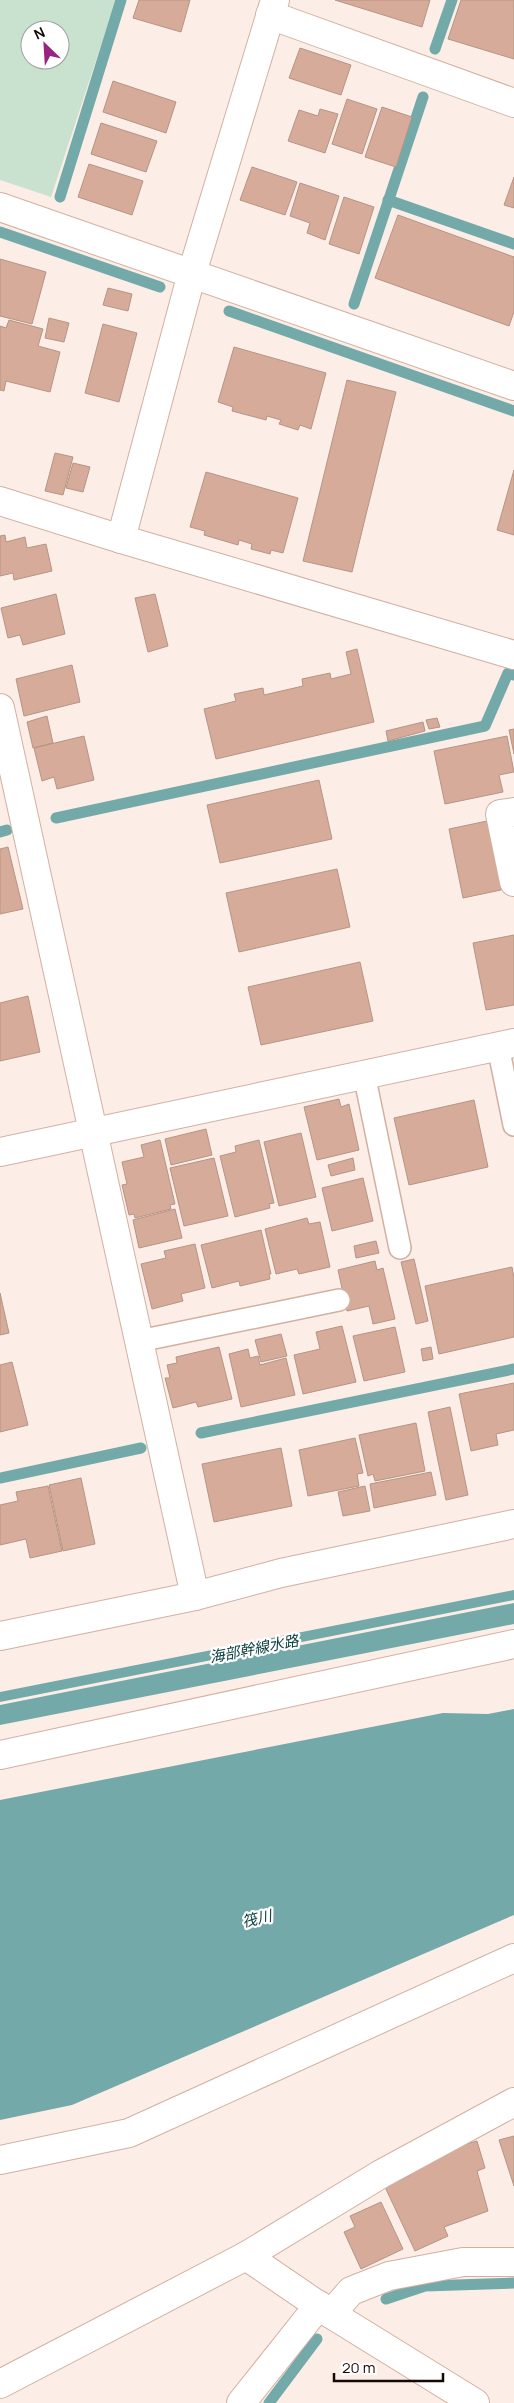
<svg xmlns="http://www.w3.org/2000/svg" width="514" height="2403" font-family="Manrope,'Noto Sans JP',sans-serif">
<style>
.green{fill:#c9e2cf;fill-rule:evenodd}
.water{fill:#73aaa9}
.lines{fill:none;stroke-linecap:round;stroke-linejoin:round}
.stream{stroke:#73aaa9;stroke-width:11}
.building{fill:#d7ab99;stroke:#b59485}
.service-casing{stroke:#d2b0a1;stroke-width:24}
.minor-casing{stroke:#d2b0a1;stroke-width:30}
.tertiary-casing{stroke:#d2b0a1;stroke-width:30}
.service{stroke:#fff;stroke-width:21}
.minor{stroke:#fff;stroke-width:28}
.tertiary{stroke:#fff;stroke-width:28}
.labels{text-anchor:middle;stroke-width:4.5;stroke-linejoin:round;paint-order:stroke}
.water-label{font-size:15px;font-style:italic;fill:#0f4243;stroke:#fff}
</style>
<rect width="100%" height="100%" fill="#fceee7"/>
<!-- green -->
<path class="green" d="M0 0H116L51 197 0 180ZM30 30H60V60H30Z"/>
<!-- water -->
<g class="water">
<polygon points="514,1590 514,1600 0,1702 0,1692"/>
<polygon points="514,1603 514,1624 0,1725 0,1705"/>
<polygon points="514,1709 514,1915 72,2105 0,2120 0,1800 443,1713 488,1714"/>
</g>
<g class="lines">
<!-- stream -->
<g class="stream">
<polyline points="435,49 452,0"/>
<polyline points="60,197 121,0"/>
<polyline points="388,200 514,244"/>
<polyline points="0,232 160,287"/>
<polyline points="354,304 423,97"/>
<polyline points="229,311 514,411"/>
<polyline points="56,818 485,726 508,673 514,675"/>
<polyline points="0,832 7,830"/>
<polyline points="201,1433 514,1369"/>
<polyline points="0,1478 141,1448"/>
<polyline points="386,2299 425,2286 514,2283"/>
<polyline points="269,2403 317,2339"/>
</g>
</g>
<!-- building -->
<g class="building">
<polygon points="139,0 190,0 181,32 133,18"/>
<polygon points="335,0 430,0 422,27"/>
<polygon points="461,0 514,0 514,59 448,39"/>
<polygon points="300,48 351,65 341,95 289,78"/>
<polygon points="113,81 176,102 166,133 103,112"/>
<polygon points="347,99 377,109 362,154 332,144"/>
<polygon points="382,107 412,117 396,167 365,157"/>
<polygon points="320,109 338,114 325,153 288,141 299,110 318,116"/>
<polygon points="101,123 157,141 146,172 91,154"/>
<polygon points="89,164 143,181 132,215 78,197"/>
<polygon points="252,167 297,182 285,215 240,200"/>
<polygon points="514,177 514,208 504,205"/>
<polygon points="300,183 339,196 325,240 307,233 310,223 290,216"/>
<polygon points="344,197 374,207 359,254 329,244"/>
<polygon points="398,215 514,257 514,312 509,326 375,278"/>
<polygon points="0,259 46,272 32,324 0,316"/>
<polygon points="108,288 132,294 128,311 103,305"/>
<polygon points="49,318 69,323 64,342 45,338"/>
<polygon points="9,320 43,329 38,346 60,352 50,392 6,381 4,391 0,390 0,326 6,328"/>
<polygon points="103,324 137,333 119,402 85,393"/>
<polygon points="234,347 326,373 311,429 300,425 298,430 279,424 281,420 267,416 266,420 232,411 233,407 218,402"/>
<polygon points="347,380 396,392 352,572 303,561"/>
<polygon points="55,453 73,457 63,495 45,491"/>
<polygon points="73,463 90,467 83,492 66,488"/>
<polygon points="514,470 514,535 497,530"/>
<polygon points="206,472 298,498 283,553 271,550 270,554 251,549 252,544 239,540 238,545 204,535 205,531 190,527"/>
<polygon points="5,535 6,542 25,537 27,548 46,544 52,571 14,580 13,573 0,576 0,536"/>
<polygon points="56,594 65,634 23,645 20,635 8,638 1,608"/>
<polygon points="155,594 168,646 148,652 135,598"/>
<polygon points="357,649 374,722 216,759 204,709 236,701 234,694 263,688 264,695 303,686 302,679 330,673 331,679 351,674 346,652"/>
<polygon points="72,665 80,702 24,716 16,679"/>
<polygon points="47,716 53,743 33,748 27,722"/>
<polygon points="437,718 440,727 429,729 426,720"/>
<polygon points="423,722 425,731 388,741 386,731"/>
<polygon points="514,729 514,754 509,730"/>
<polygon points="84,736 94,780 57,789 54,777 42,781 34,748"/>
<polygon points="507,736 514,772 499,775 503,792 445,804 434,751"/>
<polygon points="319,780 332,839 220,863 207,805"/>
<polygon points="487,821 501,890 463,898 449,829"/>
<polygon points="8,847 23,909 0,914 0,849"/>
<polygon points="337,869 350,927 239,952 226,893"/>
<polygon points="514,935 514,1005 486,1010 473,943"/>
<polygon points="360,962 373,1021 261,1045 248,987"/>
<polygon points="28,996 40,1052 0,1061 0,1003"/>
<polygon points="339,1099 341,1107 349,1104 359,1150 317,1160 304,1107"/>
<polygon points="474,1100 488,1167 409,1185 394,1118"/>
<polygon points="206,1129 212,1155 171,1165 165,1139"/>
<polygon points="301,1133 316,1197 279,1206 264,1142"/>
<polygon points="160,1140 175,1204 170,1205 171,1209 135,1218 134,1214 129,1215 122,1185 127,1184 122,1162 144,1157 141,1145"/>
<polygon points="259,1140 274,1203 269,1204 270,1208 235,1217 220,1156 236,1152 235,1146"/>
<polygon points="214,1158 228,1216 184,1226 170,1168"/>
<polygon points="353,1158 355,1170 331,1176 328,1165"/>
<polygon points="363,1178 373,1221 332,1231 322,1188"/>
<polygon points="175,1209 182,1238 139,1248 133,1220"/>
<polygon points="307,1218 309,1224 320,1222 330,1267 299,1274 297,1269 276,1274 265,1229"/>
<polygon points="261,1230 271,1274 269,1274 270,1279 240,1286 239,1281 212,1288 201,1245"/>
<polygon points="376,1241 379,1253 356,1258 354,1246"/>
<polygon points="195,1244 205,1288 181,1294 183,1301 152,1309 141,1264 166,1258 164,1251"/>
<polygon points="414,1259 428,1321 416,1324 401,1262"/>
<polygon points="375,1261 377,1270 383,1268 395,1319 373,1324 369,1306 347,1311 338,1270"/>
<polygon points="512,1267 514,1278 514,1337 439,1354 425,1286"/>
<polygon points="0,1293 9,1333 0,1335"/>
<polygon points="342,1326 356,1382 303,1394 294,1355 320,1349 316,1332"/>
<polygon points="395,1327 405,1372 364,1381 353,1336"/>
<polygon points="281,1334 287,1356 261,1362 255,1340"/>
<polygon points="219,1347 232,1399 198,1407 196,1402 173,1408 165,1378 170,1378 167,1365 177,1363 176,1357"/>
<polygon points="431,1347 433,1359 423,1361 421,1349"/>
<polygon points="248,1349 250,1358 258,1356 260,1365 286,1358 295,1395 241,1407 229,1354"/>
<polygon points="12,1362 28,1425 0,1432 0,1365"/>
<polygon points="514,1383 514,1430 496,1434 498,1445 471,1451 459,1394"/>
<polygon points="450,1407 468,1495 446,1500 428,1412"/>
<polygon points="416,1423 425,1471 375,1481 373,1474 368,1476 359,1435"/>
<polygon points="355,1438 363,1473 357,1474 359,1486 308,1496 299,1450"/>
<polygon points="281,1448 292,1506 214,1522 202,1464"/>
<polygon points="431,1472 436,1495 374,1508 370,1484"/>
<polygon points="81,1478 95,1544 63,1551 49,1485"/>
<polygon points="48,1486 62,1551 30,1558 26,1539 0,1545 0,1505 18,1501 16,1492"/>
<polygon points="365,1486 370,1511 343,1516 338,1492"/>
<polygon points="514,2136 514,2186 499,2140"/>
<polygon points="477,2141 485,2168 477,2171 488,2211 444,2227 448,2236 415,2251 385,2187 411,2175 409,2172 428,2161 447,2155 446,2150"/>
<polygon points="381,2202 403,2249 361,2269 344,2232 355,2227 350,2216"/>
</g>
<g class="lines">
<!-- service casing -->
<g class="service-casing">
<g id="service">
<polyline points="498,1046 514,1125"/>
<polyline points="364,1074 400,1248"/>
<polyline points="139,1341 339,1300"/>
</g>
</g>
<!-- minor casing -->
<g class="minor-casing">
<g id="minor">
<polyline points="270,15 514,103"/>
<polyline points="0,207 514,386"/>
<polyline points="0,708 195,1596"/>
<polyline points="514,812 500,814 514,882"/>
<polyline points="0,1152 514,1043"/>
<polyline points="0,1636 195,1596 281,1573 514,1524"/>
<polyline points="0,1755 514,1644"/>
<polyline points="0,2160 129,2133 514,1958"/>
<polyline points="246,2256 331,2314 475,2403"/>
<polyline points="331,2314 351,2291 389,2276 463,2262 514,2262"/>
<polyline points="0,2384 246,2256 381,2174 514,2102"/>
<polyline points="241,2403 319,2305"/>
</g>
</g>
<!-- tertiary casing -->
<g class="tertiary-casing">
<g id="tertiary">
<polyline points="0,501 121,539 514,655"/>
<polyline points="121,539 192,273 275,0"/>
</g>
</g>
<!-- service -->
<use href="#service" class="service"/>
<!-- minor -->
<use href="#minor" class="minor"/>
<!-- tertiary -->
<use href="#tertiary" class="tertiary"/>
</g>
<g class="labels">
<!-- water labels -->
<g class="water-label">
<text transform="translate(254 1649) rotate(-11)" y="5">海部幹線水路</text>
<text transform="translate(257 1919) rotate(-13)" y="5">筏川</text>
</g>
</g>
<!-- north arrow -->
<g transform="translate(45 45) rotate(335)"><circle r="24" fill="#ffffff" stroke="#a19d9b"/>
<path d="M0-4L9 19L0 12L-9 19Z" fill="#972481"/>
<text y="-8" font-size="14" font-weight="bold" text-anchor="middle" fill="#140905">N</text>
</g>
<!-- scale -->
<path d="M334 2373v8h109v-8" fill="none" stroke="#140905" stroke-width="2.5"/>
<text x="342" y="2373" font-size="15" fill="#140905" stroke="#ffffff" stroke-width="4" paint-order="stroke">20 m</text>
</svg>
